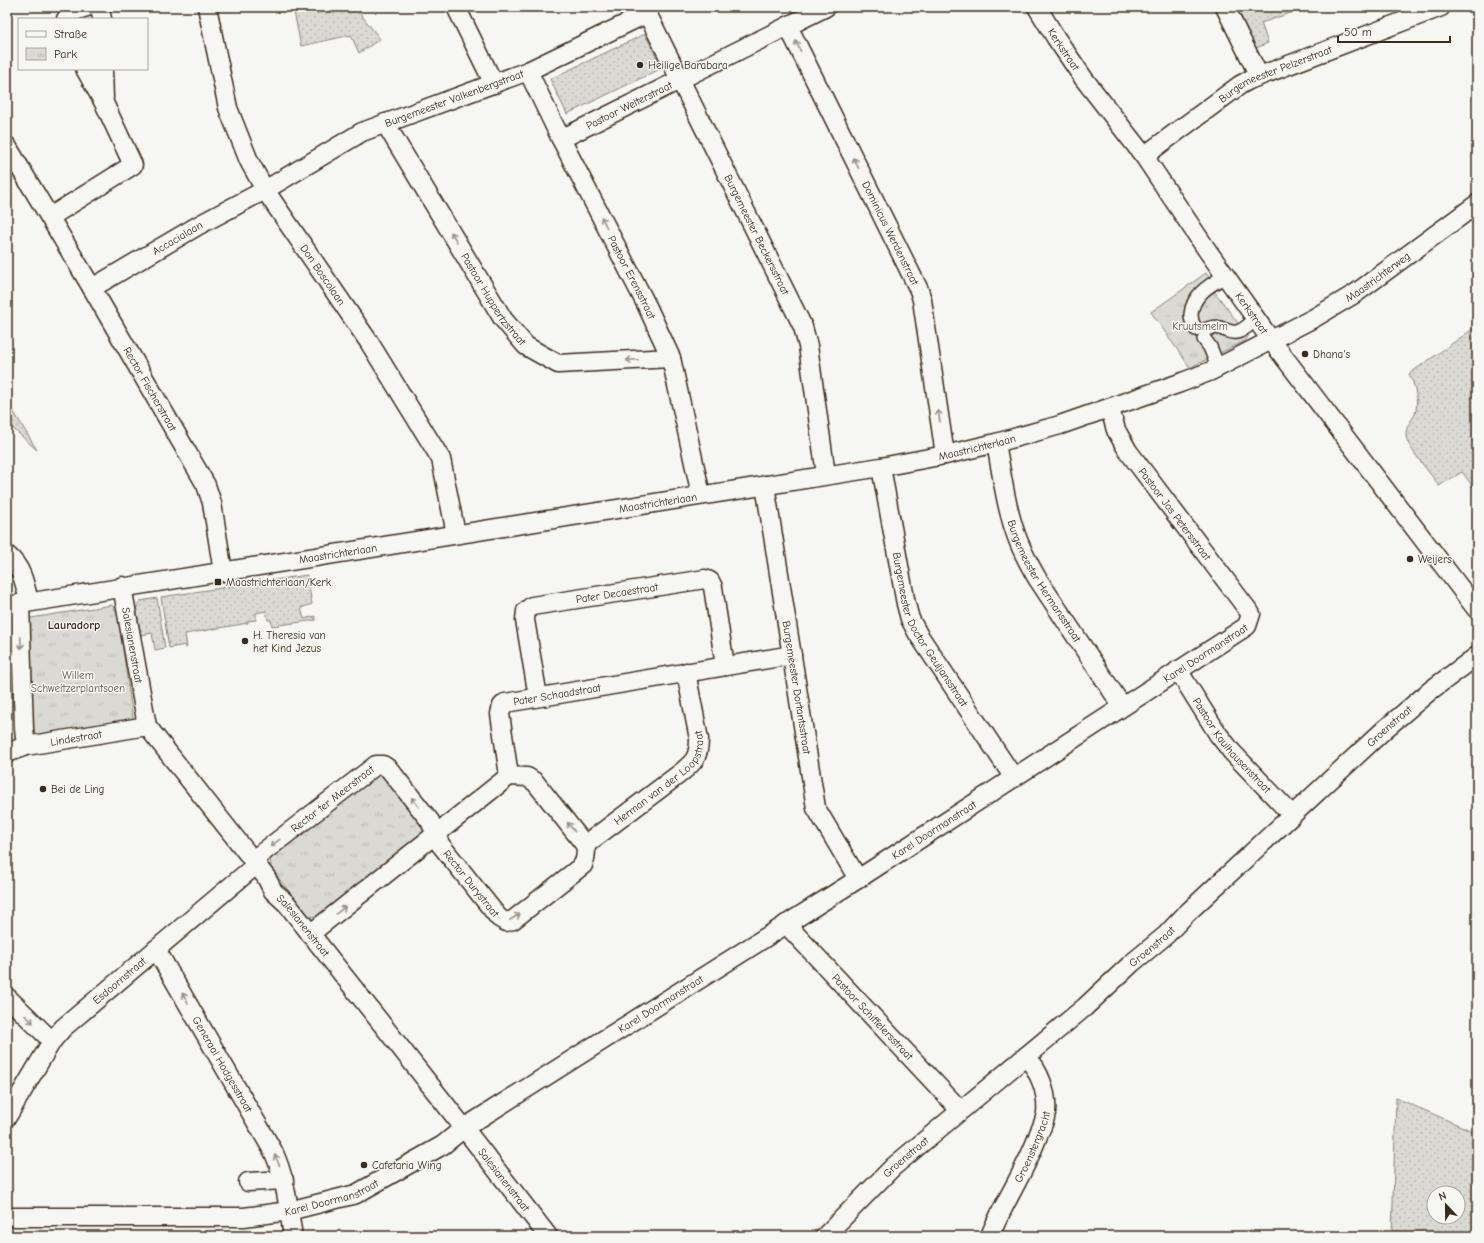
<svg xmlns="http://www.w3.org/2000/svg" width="1484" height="1243" font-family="'Comic Neue',sans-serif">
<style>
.grass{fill:url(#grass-dots);stroke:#8a8278;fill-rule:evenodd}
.park{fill:url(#park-tufts);stroke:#8a8278}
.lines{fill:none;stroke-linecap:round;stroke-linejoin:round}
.pedestrian-casing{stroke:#3b2a1e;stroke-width:16}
.minor-casing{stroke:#3b2a1e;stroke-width:21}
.pedestrian{stroke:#f6f6f2;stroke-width:13}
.minor{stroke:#f6f6f2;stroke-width:18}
.oneway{stroke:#989088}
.poi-dot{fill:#3b2a1e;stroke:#f6f6f2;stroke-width:1.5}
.labels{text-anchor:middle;stroke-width:3;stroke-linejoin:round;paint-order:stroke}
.street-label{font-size:11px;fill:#3b2a1e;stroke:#f6f6f2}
.poi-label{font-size:11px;fill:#3b2a1e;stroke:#f6f6f2;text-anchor:start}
.park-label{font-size:11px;fill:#63564b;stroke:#f6f6f2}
.neighbourhood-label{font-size:12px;font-weight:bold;fill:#3b2a1e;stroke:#f6f6f2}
</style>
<defs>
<pattern id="grass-dots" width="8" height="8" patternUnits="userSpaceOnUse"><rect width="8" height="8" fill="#dad9d3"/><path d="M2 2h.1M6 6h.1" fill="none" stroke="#bcbab5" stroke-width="1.8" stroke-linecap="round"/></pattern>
<pattern id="park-tufts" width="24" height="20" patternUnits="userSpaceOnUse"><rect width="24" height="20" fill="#dad9d3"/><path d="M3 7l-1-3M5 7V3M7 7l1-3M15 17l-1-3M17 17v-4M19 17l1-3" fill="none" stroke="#bcbab5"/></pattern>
</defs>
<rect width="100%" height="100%" fill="#f6f6f2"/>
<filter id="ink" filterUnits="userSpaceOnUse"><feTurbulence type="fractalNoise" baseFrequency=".025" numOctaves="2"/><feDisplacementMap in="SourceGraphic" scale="8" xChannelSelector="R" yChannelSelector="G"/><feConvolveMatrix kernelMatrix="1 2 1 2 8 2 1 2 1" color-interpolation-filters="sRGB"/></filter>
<g filter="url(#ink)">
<!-- grass -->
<g class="grass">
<polygon points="293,7 355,7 380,39 359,53 351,35 301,46"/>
<polygon points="1236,7 1298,7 1299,10 1261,23 1268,43 1256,48"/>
<polygon points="645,34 662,68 567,114 550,79"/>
<path d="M1477 326V492L1462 472 1439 486C1432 475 1410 450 1407 440 1403 429 1411 422 1415 414 1419 403 1415 384 1409 374Z"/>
<polygon points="7,401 37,450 7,423"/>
<polygon points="307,575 312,604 301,608 304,619 315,616 316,620 272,626 271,620 268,620 266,611 256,613 256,620 248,621 248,623 185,634 187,647 185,648 185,645 169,648 161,597"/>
<polygon points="157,598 165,648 155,650 152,633 141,635 136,609 140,601"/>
<path d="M1396 1098 1477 1133V1236H1392ZM1434 1193H1458V1217H1434Z"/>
</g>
<!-- park -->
<g class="park">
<polygon points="1206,273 1212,282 1209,284 1243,330 1248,331 1248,337 1245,341 1191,367 1191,369 1151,312"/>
<polygon points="112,605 118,615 133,719 132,721 33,736 28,625 31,618"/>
<polygon points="380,773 384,775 426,828 425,834 319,916 309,917 270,867 271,855"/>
</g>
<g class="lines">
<!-- pedestrian casing -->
<g class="pedestrian-casing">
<g id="pedestrian">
<path d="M1196 329C1192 324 1191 320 1191 314 1193 294 1210 285 1225 276"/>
<path d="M1205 330C1222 322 1224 334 1237 332 1243 331 1251 323 1256 319"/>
<polyline points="1204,339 1210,347 1218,367"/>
</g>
</g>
<!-- minor casing -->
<g class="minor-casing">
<g id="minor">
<polyline points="100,7 102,19"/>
<path id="s1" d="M207 7 228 108 249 161 265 190 369 342 441 459 456 534"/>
<polyline points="456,7 494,84"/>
<path id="s2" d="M644 7 803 327 808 346 826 475"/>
<path id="s3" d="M1037 7 1056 38 1084 79 1144 156 1207 250 1271 340 1477 610"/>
<polyline points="1225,7 1259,76"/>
<polyline points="66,19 75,11 87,7"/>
<path id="s4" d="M788 26 919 290 922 300 945 455"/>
<polyline points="103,69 104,98"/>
<path id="s5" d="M528 71 561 139 647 306 671 358 701 495"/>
<path id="s6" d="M385 123 503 319 526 346 558 364 671 358"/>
<path id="s7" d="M561 139 826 7"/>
<path id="s8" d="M7 146 92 288 206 485 212 503 223 572"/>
<path id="s9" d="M1144 156 1240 85 1249 80 1441 7"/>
<polyline points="50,217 133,165 105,105 85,69"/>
<path id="s10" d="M92 288 199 225 265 190 362 132 528 71 648 13"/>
<path id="s11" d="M996 443C1002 475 1006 509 1018 540 1023 553 1030 566 1037 578L1122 706"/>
<path id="s12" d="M881 467 906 604 910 619 918 634 1014 778"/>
<path id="s13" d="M765 485 816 808 858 879"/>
<path d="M7 555C22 567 25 584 29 602"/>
<path id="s14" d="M122 586 147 726 266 877 273 891 287 904 464 1128 548 1236"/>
<polyline points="20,604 24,729 26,746"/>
<path id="s15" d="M7 606 881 467 945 455 996 443 1060 425 1180 383 1211 371 1314 318 1356 293 1477 204"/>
<path id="s16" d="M1178 670 1218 734 1232 752 1292 815"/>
<path id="s17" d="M538 697 525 620 526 611 532 606 705 579 710 581 713 587 725 666"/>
<path id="s18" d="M7 753 26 746 147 726"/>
<path id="s19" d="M585 845 678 775C693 763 699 759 699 739L686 672"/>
<path id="s20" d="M786 924 960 1110"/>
<path id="s21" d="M310 934 509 776 500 714 502 706 505 703 792 655"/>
<path id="s22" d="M156 949 273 1151C286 1178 288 1207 293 1236"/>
<polyline points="7,997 52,1041"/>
<path id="s23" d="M7 1117 52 1041 63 1028 256 865 258 856 376 765H383L389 769 430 821 440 844 499 918 506 922 513 920 583 865C586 858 587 853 585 845L535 782 527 777 509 776"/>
<polyline points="248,1182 284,1180"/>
<path id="s24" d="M7 1217H244L289 1211 356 1194 443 1145 464 1128 858 879 1247 626 1251 614 1128 451 1116 430 1110 409"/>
<path id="s25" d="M825 1236 893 1167 1085 1007 1132 963 1166 935 1186 914 1385 729 1431 690 1477 656"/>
<path id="s26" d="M990 1236C1004 1201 1027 1169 1039 1133 1042 1127 1045 1119 1046 1113 1048 1092 1039 1071 1026 1056"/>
</g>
</g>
<!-- pedestrian -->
<use href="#pedestrian" class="pedestrian"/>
<!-- minor -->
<use href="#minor" class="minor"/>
</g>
<!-- one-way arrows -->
<defs><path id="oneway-shaft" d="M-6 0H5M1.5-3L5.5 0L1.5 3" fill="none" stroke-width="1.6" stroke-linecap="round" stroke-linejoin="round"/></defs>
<g class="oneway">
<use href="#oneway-shaft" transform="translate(798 46) rotate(-116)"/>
<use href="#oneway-shaft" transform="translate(856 163) rotate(-116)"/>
<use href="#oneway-shaft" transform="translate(604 222) rotate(-117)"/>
<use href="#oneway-shaft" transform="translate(454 237) rotate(-121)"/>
<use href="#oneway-shaft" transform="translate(632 360) rotate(177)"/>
<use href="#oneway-shaft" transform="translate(939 416) rotate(-99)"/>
<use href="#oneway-shaft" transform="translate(21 643) rotate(88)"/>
<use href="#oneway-shaft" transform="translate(415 802) rotate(-128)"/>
<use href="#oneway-shaft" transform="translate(571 827) rotate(-128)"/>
<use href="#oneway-shaft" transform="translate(275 843) rotate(142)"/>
<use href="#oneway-shaft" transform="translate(341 910) rotate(-38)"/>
<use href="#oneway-shaft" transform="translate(515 917) rotate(-30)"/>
<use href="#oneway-shaft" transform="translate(185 998) rotate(-120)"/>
<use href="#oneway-shaft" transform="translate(29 1019) rotate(44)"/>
<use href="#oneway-shaft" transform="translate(277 1160) rotate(-115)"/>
</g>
</g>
<!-- markers -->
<g class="poi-dot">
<circle cx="640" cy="65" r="4"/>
<circle cx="1305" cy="354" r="4"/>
<circle cx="1410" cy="559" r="4"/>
<rect x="214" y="578" width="8" height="8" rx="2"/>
<circle cx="245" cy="641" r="4"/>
<circle cx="43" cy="789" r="4"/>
<circle cx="364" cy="1165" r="4"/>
</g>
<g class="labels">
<!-- street labels -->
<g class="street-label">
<text dy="4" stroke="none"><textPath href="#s3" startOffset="50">Kerkstraat</textPath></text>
<text dy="4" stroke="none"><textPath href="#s9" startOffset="156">Burgemeester Pelzerstraat</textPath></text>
<text dy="4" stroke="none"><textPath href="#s10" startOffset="410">Burgemeester Valkenbergstraat</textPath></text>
<text dy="4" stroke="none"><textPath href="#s7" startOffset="76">Pastoor Welterstraat</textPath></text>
<text dy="4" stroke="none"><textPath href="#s4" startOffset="231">Dominicus Werdenstraat</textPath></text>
<text dy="4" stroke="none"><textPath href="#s2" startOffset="254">Burgemeester Beckersstraat</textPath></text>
<text dy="4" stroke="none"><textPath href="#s10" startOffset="99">Accacialaan</textPath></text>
<text dy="4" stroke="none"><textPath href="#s1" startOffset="296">Don Boscolaan</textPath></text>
<text dy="4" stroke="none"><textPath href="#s5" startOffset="231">Pastoor Erensstraat</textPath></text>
<text dy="4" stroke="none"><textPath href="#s15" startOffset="1421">Maastrichterweg</textPath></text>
<text dy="4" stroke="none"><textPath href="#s6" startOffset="207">Pastoor Huppertzstraat</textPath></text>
<text dy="4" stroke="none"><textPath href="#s3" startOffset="374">Kerkstraat</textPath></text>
<text dy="4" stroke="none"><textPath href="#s8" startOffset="282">Rector Fischerstraat</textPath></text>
<text dy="4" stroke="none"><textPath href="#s15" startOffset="983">Maastrichterlaan</textPath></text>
<text dy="4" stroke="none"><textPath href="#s15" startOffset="659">Maastrichterlaan</textPath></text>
<text transform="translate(1175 514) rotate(53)" y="4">Pastoor Jos Petersstraat</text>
<text dy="4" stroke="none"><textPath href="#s15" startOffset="335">Maastrichterlaan</textPath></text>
<text dy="4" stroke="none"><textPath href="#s11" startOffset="148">Burgemeester Hermansstraat</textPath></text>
<text dy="4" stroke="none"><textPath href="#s17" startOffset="181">Pater Decaestraat</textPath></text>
<text dy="4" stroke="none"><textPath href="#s12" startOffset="172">Burgemeester Doctor Geuljansstraat</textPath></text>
<text dy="4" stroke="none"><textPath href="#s14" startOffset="60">Salesianenstraat</textPath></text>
<text dy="4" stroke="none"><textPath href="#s24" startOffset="1359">Karel Doormanstraat</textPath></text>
<text dy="4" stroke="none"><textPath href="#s13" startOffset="205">Burgemeester Dortantsstraat</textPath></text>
<text dy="4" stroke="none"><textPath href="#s21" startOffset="382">Pater Schaadstraat</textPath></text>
<text dy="4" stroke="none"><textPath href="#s25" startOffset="761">Groenstraat</textPath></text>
<text dy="4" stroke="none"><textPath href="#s18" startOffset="71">Lindestraat</textPath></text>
<text dy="4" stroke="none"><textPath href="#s16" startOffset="93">Pastoor Kaulhausenstraat</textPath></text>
<text dy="4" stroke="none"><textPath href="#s19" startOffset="103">Herman van der Loopstraat</textPath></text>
<text dy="4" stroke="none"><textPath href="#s23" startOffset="461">Rector ter Meerstraat</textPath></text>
<text dy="4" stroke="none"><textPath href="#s24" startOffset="1035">Karel Doormanstraat</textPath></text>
<text dy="4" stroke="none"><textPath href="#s23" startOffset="672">Rector Durystraat</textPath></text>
<text dy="4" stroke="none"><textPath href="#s14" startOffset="396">Salesianenstraat</textPath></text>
<text dy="4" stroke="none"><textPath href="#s25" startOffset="437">Groenstraat</textPath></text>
<text dy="4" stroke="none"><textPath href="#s23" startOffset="179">Esdoornstraat</textPath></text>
<text dy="4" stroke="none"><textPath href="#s24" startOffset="711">Karel Doormanstraat</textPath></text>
<text dy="4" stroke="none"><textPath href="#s20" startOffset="127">Pastoor Schiffelersstraat</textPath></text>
<text dy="4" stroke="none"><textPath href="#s22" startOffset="133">Generaal Hodgesstraat</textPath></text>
<text dy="4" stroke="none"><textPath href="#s26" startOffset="99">Groenstergracht</textPath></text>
<text dy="4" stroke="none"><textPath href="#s25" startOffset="113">Groenstraat</textPath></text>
<text dy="4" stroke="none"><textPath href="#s14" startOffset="720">Salesianenstraat</textPath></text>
<text dy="4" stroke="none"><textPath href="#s24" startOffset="327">Karel Doormanstraat</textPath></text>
</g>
<!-- poi labels -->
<g class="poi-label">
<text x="648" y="69">Heilige Barabara</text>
<text x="1313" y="358">Dhana's</text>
<text x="1418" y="563">Weijers</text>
<text x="226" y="586">Maastrichterlaan/Kerk</text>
<text x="253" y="639">H. Theresia van<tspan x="253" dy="13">het Kind Jezus</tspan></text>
<text x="51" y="793">Bei de Ling</text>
<text x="372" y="1169">Cafetaria Wing</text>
</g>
<!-- park labels -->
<g class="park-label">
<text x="1200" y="330">Kruutsmelm</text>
<text x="78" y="679">Willem<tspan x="78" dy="13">Schweitzerplantsoen</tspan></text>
</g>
<!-- neighbourhood labels -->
<g class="neighbourhood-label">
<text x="74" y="629">Lauradorp</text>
</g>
</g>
<!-- margin -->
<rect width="1484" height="1243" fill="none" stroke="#f6f6f2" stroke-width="24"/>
<rect x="12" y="12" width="1460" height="1219" fill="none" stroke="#3b2a1e" stroke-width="1.5" filter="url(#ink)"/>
<!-- legend -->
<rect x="18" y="18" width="130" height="52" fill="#f6f6f2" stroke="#aba49d"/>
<rect x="26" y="31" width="20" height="6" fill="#f6f6f2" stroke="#aba49d"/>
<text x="54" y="38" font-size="12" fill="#3b2a1e">Straße</text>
<rect x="26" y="48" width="20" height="12" fill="url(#park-tufts)" stroke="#aba49d"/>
<text x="54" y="58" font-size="12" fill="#3b2a1e">Park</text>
<!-- north arrow -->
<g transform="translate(1446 1205) rotate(338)"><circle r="19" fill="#f6f6f2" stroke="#aba49d"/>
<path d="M0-3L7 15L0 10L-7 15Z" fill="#3b2a1e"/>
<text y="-6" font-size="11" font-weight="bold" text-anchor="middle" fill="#3b2a1e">N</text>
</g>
<!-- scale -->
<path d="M1338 36v6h112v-6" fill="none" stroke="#3b2a1e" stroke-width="2"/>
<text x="1344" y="36" font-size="12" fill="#3b2a1e" stroke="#f6f6f2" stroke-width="3" paint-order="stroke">50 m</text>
</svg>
